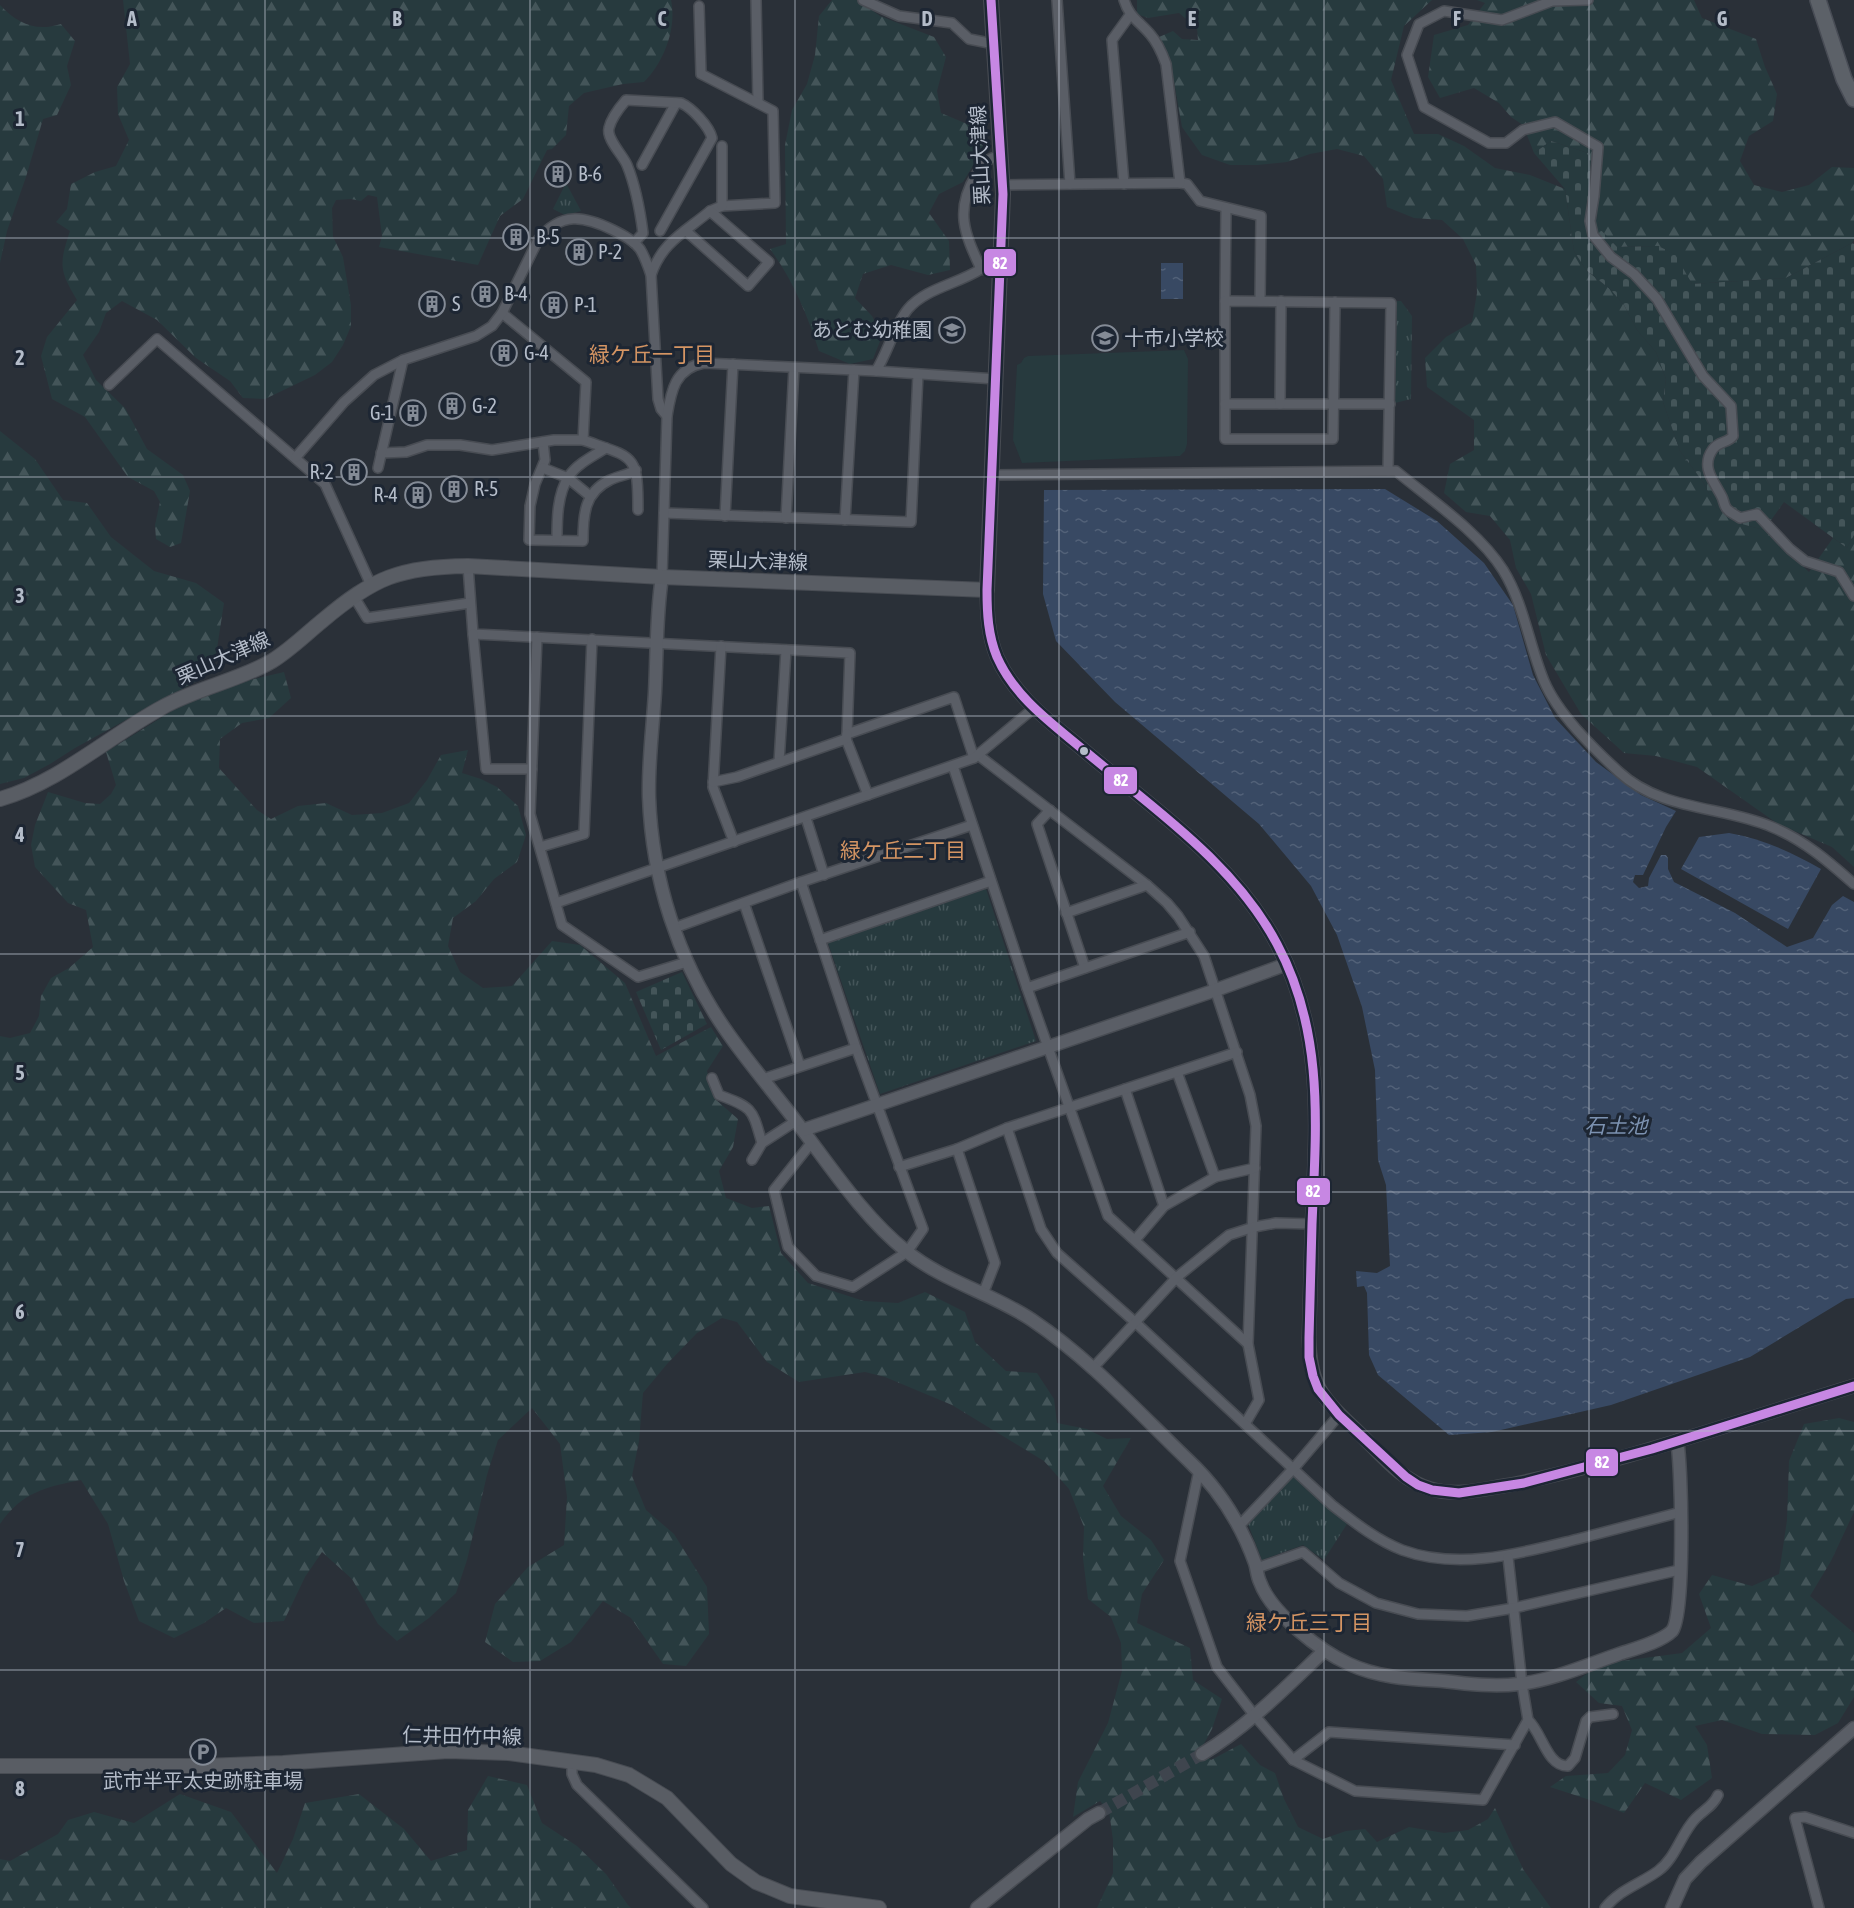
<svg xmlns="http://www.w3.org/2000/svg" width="1854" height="1908" font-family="'Asap Condensed','Noto Sans JP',sans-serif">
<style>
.forest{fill:url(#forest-firs)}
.cemetery{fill:url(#cemetery-stones)}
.park{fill:url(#park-tufts)}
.pitch{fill:#273a3e}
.water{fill:url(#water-ripples)}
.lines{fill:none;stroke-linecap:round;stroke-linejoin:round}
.tertiary-tunnel{stroke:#3f454e;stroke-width:12;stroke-dasharray:12 6;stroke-linecap:butt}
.minor-casing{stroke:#484c53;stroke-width:12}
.tertiary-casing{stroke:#484c53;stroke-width:15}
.secondary-casing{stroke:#484c53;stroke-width:16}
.primary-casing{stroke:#484c55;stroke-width:18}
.minor{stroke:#5a5e66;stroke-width:9}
.tertiary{stroke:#5a5e66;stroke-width:12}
.secondary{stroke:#595d64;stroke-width:14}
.primary{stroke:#5c6168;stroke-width:15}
.bus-1-casing{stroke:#1d2633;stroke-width:14}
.bus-1{stroke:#c787e3;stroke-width:9}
.grid{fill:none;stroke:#b4bcc9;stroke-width:1.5;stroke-opacity:0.55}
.bus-dot{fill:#b4bcc9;stroke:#1d2633;stroke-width:2}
.labels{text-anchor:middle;stroke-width:6;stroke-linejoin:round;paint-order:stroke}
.street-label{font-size:20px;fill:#b4bcc9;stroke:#1d2633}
.poi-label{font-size:20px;fill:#b4bcc9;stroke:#1d2633;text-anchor:start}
.neighbourhood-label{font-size:21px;fill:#d59563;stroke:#1d2633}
.water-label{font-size:21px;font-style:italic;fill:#7c92b1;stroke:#1d2633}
.grid-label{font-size:20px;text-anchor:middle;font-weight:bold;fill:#b4bcc9;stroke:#1d2633;stroke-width:6;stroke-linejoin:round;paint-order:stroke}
.line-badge{stroke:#1d2633;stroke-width:2}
.badge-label{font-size:16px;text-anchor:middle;font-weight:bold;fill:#fff}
</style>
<defs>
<pattern id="forest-firs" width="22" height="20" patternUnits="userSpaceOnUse" patternTransform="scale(1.5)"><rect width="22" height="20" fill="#273a3e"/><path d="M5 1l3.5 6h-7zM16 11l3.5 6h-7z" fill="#445559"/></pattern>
<pattern id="cemetery-stones" width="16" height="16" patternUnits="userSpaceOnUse" patternTransform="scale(1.5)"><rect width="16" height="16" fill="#273a3e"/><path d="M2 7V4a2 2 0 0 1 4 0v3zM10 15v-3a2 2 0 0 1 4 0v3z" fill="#445559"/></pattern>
<pattern id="park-tufts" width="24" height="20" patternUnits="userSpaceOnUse" patternTransform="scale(1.5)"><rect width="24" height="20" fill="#273a3e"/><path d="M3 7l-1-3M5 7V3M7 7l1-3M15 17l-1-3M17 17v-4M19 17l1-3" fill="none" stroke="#445559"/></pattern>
<pattern id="water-ripples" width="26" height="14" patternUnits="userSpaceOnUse" patternTransform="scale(1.5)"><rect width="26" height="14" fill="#384963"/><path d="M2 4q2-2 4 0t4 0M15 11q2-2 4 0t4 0" fill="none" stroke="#526178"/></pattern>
</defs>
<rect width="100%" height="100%" fill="#2a3038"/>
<!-- forest -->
<g class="forest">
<path d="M123 0H671C677 28 664 62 644 82L623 84 584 93 569 106 566 135 552 149 547 150 523 199 500 216 478 265 379 247 382 236 377 197 368 195 361 201 351 199 336 200 332 208 333 237 343 257 351 305V326L343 345 332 362 315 375 265 399 243 398 230 381 196 358 157 320 122 301 106 313 99 332 83 355 96 380 125 408 147 449 183 475 190 491 181 543 170 547 156 539 155 525 160 502 154 491 128 477 85 417 52 399 41 356 47 337 77 300C59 270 59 264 70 231L56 222 67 209 71 184 95 172 116 166 129 140 118 114 117 87 130 64Z"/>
<path d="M832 0H858L880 16 934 37 946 57 937 91 941 113 972 126 984 148 963 182 939 194 929 213 949 241 950 270 928 275 891 265 863 274 855 298 872 316 882 336 873 359 850 364 819 351C807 314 793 280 770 249L786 244 785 145 792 110 807 84 815 55 819 16Z"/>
<polygon points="1137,0 1432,0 1404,26 1391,80 1414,134 1438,134 1464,146 1495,168 1530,175 1565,189 1574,251 1586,270 1610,289 1624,305 1637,330 1656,352 1666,379 1663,402 1680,451 1703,482 1716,507 1738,523 1764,530 1809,572 1833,538 1847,548 1854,535 1854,867 1832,847 1778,824 1697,767 1656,756 1624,753 1581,714 1546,655 1531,594 1516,568 1510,540 1490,516 1466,512 1444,493 1450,464 1474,450 1474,420 1427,387 1425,358 1446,337 1472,322 1477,293 1476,265 1463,239 1442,220 1414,218 1387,207 1383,179 1364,156 1337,149 1310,154 1287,162 1258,165 1230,165 1202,155 1182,127 1171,65 1159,37 1173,31 1182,39 1198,40 1197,28 1179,13 1148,18 1137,14"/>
<polygon points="1477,0 1694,0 1702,18 1756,39 1765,67 1777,94 1773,121 1749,136 1740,161 1754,185 1782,192 1809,185 1832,167 1854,168 1854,240 1852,243 1786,278 1692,284 1674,254 1658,246 1617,247 1599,228 1588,153 1551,141 1534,153 1523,125 1511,117 1499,103 1474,88 1440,98 1428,77 1434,35 1468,25 1485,3"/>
<path d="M0 5C18 24 36 32 61 24L75 41 67 66 71 85 57 115 43 119 26 177 7 231 0 263Z"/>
<polygon points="0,431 35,459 63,500 87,503 111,537 154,571 196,583 224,603 214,668 202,678 75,748 50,764 24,778 0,784"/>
<path d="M284 672 291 698 269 718 242 723 220 739 219 768 257 810 271 819 298 806 326 803 352 815 382 813 409 803 427 780 441 755 468 750 462 773 481 779 497 787 518 806 526 835 517 862 494 879 476 901 453 918 448 946 460 972 483 988 512 986 552 941 580 945 625 983 656 1056 711 1027 723 1046 707 1071 715 1099 738 1119 733 1147 719 1171 726 1198 752 1208 769 1206 781 1253 808 1283 864 1301 898 1303 925 1292 965 1312 975 1342 1006 1371 1037 1373 1054 1399 1057 1423 1087 1429 1107 1439 1131 1438 1103 1486 1121 1516 1151 1540 1164 1560 1142 1594 1137 1623 1190 1648 1193 1680 1222 1699 1212 1729 1200 1751 1211 1760 1241 1744 1260 1765 1275 1773 1284 1799 1298 1827 1323 1839 1346 1831 1365 1829 1377 1842 1409 1827 1444 1833 1468 1830 1488 1819 1495 1808 1523 1869 1551 1908H1097L1113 1873V1840L1109 1811 1100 1801 1073 1817 1078 1782 1108 1723 1122 1671 1121 1643 1111 1617 1088 1599 1083 1558 1084 1527 1069 1489 1044 1461 952 1405 885 1377 865 1372 799 1382 767 1362 737 1322 722 1318 697 1333 667 1364 643 1393 639 1441 632 1476 646 1510 674 1534 707 1587 709 1634 686 1666 663 1664 631 1618 603 1601 571 1642 540 1661 513 1662 485 1642 495 1604 528 1567 564 1545 567 1497 560 1444 532 1408 498 1440 487 1475 467 1560 456 1593 429 1618 397 1641 378 1624 352 1579 322 1552 305 1577 284 1621 254 1623 226 1608 204 1623 174 1638 139 1621 124 1581 108 1524 81 1480C46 1487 22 1492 0 1524V1036L10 1038 30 1033 39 1016 41 996 51 978 69 968 93 947 86 910 68 903 35 867 31 845 35 825 48 792 85 803 100 804 111 794 116 785 106 752 172 711 212 692 236 683Z"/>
<polygon points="1839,1418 1854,1422 1854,1512 1831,1561 1810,1596 1854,1633 1854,1697 1838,1723 1815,1735 1762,1734 1722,1720 1695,1726 1707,1745 1712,1778 1681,1800 1645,1783 1624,1813 1593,1801 1550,1787 1566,1776 1608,1773 1625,1755 1632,1730 1622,1706 1599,1703 1576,1682 1599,1664 1682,1653 1711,1628 1699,1594 1712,1575 1752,1586 1779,1574 1787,1520 1789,1461 1804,1424"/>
<polygon points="488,1776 527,1785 542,1823 577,1846 606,1874 628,1905 631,1908 0,1908 0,1859 10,1861 58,1834 68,1820 94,1812 134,1823 180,1794 231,1812 277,1873 293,1839 305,1803 359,1794 404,1829 431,1861 467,1850 468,1810"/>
</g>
<!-- cemetery -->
<g class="cemetery">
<polygon points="1551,141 1588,153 1599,228 1617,247 1658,246 1675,254 1692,284 1786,278 1852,243 1854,244 1854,535 1847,548 1784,502 1764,530 1738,523 1716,507 1703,482 1680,451 1663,402 1666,379 1656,352 1637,330 1624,305 1610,289 1586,270 1574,251 1565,189 1534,153"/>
<polygon points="682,972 707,1024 661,1050 636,992"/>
</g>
<!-- park -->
<g class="park">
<polygon points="566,183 580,209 581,211 565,215 553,209"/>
<polygon points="1397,301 1401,301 1412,316 1411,399 1395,403"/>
<polygon points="986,889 1036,1041 880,1094 828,943"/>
<polygon points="1294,1474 1347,1524 1324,1560 1303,1545 1262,1560 1248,1524"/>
</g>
<!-- pitch -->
<polygon class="pitch" points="1184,350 1188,359 1187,444 1185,451 1180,456 1022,463 1013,440 1017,365 1021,363 1024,358 1028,356"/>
<!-- water -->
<g class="water">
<rect x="1161" y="263" width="22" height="36"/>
<polygon points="1385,489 1437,521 1484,563 1513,605 1533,675 1555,718 1596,762 1641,795 1676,811 1666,827 1643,875 1635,875 1633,882 1639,888 1648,886 1649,878 1661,855 1666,855 1668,858 1668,869 1674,882 1735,913 1787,947 1813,938 1832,905 1843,896 1854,902 1854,1298 1846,1299 1750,1357 1611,1405 1492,1432 1449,1435 1378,1375 1369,1355 1367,1293 1364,1286 1357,1287 1356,1271 1377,1273 1390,1266 1386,1185 1378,1160 1375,1070 1362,1007 1337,935 1311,886 1259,824 1115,702 1056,641 1043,594 1044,490"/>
<path d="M1729 833C1763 839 1791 852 1821 869L1788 929 1681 869 1699 837Z"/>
</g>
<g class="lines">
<!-- tertiary-tunnel -->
<polyline class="tertiary-tunnel" points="1099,1813 1202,1754"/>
<!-- minor casing -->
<g class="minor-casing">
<g id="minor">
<polyline points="756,0 758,103"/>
<polyline points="863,0 899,16 952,23 969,39 994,44"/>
<polyline points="1057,0 1070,184"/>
<path d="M1588 0 1552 1 1502 20 1444 11 1419 24 1407 55 1424 107 1489 143H1506L1523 130 1555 122 1598 147 1594 196 1590 221 1593 235 1611 257 1634 274 1657 299 1703 376 1731 406 1733 436C1728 443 1719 441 1713 449 1700 467 1714 481 1722 497 1724 501 1724 507 1728 510 1731 513 1736 515 1740 518L1757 514 1790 549 1805 561 1839 572 1854 596"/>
<polyline points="699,6 701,74 773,111 775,203 722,206 710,211"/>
<polyline points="642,165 676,103"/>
<polyline points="1180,183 1187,184 1200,201 1261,216 1260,301"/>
<polyline points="1124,184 1112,40 1130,15"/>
<path d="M1002 185 1180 183 1166 64C1162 53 1158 43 1150 34 1139 21 1129 17 1124 0"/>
<polyline points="722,206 722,146"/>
<path d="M634 243 643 233C640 210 636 187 627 165 623 155 606 139 609 128 611 119 620 107 626 100L681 103C692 108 709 126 712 138L660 231"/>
<path d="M981 269C965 234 954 211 976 175 982 164 987 158 1000 156"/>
<path d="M651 275C662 242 685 232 710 211L769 262 748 286 686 231"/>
<polyline points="1225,301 1226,208"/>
<polyline points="1335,302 1333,439 1225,439 1225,301 1391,303 1388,471"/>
<path d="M876 371C888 352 894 326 908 309 926 288 958 284 981 269L1001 272"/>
<polyline points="109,385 157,339 325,484 371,585"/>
<polyline points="1225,404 1390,404"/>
<polyline points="1280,404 1281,301"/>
<path d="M583 440C634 458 638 453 638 510"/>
<path d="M543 442 545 460 535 484 530 506 529 540 583 541C583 516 584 492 610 480 618 476 628 475 636 470"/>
<polyline points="381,453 406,452 427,445 460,445 492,450 554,440 583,440 586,382 502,313"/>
<path d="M296 457 344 402 374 375 403 360 476 336 492 326 502 313 538 240C561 211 584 216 613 230 623 235 633 240 640 249 645 257 648 266 651 275L658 399 661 409 667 416"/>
<polyline points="378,468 403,360"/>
<polyline points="543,468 568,478 590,496"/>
<path d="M991 475 1396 471C1431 500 1479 532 1503 570 1524 604 1529 645 1544 681 1558 714 1593 748 1619 772 1661 811 1723 806 1772 827 1804 840 1829 862 1854 884"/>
<polyline points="664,513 911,522 918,374"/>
<polyline points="725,516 733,364"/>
<polyline points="786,518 794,368"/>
<polyline points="845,520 854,370"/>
<path d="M557 540C557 520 557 494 569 476 577 464 593 456 606 448"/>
<polyline points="468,566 473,634 850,653 847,734 954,697 974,758"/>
<path d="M662 577 667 416C671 391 675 368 704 363L876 371 996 379"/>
<polyline points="353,595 367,618 470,603"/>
<polyline points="473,634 486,769 532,769"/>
<polyline points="537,637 530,814 562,925 638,977 687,962"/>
<polyline points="721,646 713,787 734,842"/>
<polyline points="846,739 868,795"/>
<polyline points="978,755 1147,885 1167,903 1178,916 1204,956 1250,1095 1256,1126 1248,1344 1259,1400 1245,1424"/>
<polyline points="779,762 786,650"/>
<polyline points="953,766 1027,988 1108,1216 1248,1344"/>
<polyline points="713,782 737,777 846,739 847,734"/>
<polyline points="1050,810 1037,824 1085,968"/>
<polyline points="806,818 824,875"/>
<polyline points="540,847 584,834 592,639"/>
<polyline points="801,882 856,1048 923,1229 907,1252 853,1287 816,1276 788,1247 774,1190 812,1142"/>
<polyline points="556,903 974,758 1034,708"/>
<polyline points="744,903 800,1066"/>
<polyline points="1066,913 1147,885"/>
<polyline points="674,928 801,882 972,825"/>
<polyline points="820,940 991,881"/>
<polyline points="1027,988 1190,932"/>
<polyline points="1177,1072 1215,1177"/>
<path d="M712 1078 719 1095C754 1108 752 1109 762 1143"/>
<polyline points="763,1079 856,1048"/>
<polyline points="1125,1089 1164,1206"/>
<path d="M1007 1128 1041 1229 1057 1253 1136 1323 1332 1505C1354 1522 1376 1540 1402 1550 1460 1571 1521 1553 1578 1539 1612 1530 1646 1521 1681 1512"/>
<polyline points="957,1149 995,1263 983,1294"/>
<polyline points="752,1160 762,1143 796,1121"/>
<polyline points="899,1167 957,1149 1007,1128 1237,1052"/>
<polyline points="1135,1240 1164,1206 1215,1177 1255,1168"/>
<polyline points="1092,1369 1177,1277 1229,1235 1254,1227 1276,1223 1312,1224"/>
<polyline points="1199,1470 1180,1561 1217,1667 1255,1716 1293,1760 1355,1791 1483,1800 1528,1720 1522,1684 1508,1557"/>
<polyline points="1239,1526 1294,1468 1339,1415"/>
<polyline points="1257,1568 1303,1552 1339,1583 1376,1603 1418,1614 1467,1616 1514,1608 1679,1570"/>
<path d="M1528 1720C1542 1732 1547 1767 1568 1766L1575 1758 1586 1721 1590 1717 1613 1714"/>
<polyline points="1293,1760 1329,1732 1515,1745"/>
<polyline points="572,1762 572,1774 577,1785 703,1908"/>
<path d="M1605 1908C1619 1890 1640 1884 1658 1871 1676 1858 1681 1833 1696 1818 1705 1809 1713 1806 1718 1795"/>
<polyline points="1819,1908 1795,1818 1805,1817 1854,1833"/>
</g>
</g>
<!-- tertiary casing -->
<g class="tertiary-casing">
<g id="tertiary">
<path d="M662 577C656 615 657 654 655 692 653 726 648 762 649 797 652 879 678 961 725 1029 747 1061 772 1090 795 1120 829 1164 863 1217 906 1251 944 1282 992 1293 1032 1320 1090 1359 1138 1412 1188 1460 1219 1489 1241 1524 1255 1563 1257 1569 1257 1576 1260 1582 1271 1613 1320 1651 1349 1664 1379 1678 1411 1679 1443 1681 1468 1684 1494 1687 1519 1684 1553 1680 1587 1665 1619 1654 1634 1649 1661 1642 1672 1631 1685 1616 1682 1466 1677 1441"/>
<path d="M987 590C987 613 988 635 997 657 1015 698 1053 724 1086 752 1154 809 1235 864 1277 944 1325 1033 1316 1128 1312 1224 1311 1262 1310 1300 1309 1338 1310 1388 1323 1398 1357 1431 1379 1452 1401 1481 1431 1489 1455 1496 1480 1490 1503 1486 1545 1479 1586 1467 1627 1456 1703 1434 1779 1409 1854 1386"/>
<polyline points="803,1130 1216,990 1287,964"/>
<path d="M1202 1754C1248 1726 1285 1688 1324 1651"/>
<polyline points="977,1908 1088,1819 1099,1813"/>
<polyline points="1672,1908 1685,1879 1701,1862 1854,1728"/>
</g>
</g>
<!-- secondary casing -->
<g class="secondary-casing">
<g id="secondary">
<path d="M0 799C60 782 109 736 163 707 197 688 240 680 272 661 290 650 306 634 322 621 374 577 400 567 468 566L662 577 987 590 1003 194 991 0"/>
<polyline points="0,1766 204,1766 283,1763 448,1751 508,1753 596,1765 629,1775 667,1798 731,1864 756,1882 790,1896 879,1908"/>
</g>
</g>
<!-- primary casing -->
<g class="primary-casing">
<polyline id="primary" points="1818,0 1844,79 1854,99"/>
</g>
<!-- minor -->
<use href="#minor" class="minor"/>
<!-- tertiary -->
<use href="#tertiary" class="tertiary"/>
<!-- secondary -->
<use href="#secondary" class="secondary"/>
<!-- primary -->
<use href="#primary" class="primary"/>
<!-- bus-1 casing -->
<g class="bus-1-casing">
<path id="bus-1" d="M991 0 1003 194 987 590C987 613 988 635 997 657 1015 698 1053 724 1086 752 1154 809 1235 864 1277 944 1325 1033 1316 1128 1312 1224 1311 1262 1310 1300 1309 1338V1357L1313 1376 1318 1389 1339 1415 1406 1477 1418 1485 1432 1490 1459 1493 1524 1483 1652 1449 1854 1386"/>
</g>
<!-- bus-1 -->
<use href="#bus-1" class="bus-1"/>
</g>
<!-- grid -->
<path class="grid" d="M265 0V1908M530 0V1908M795 0V1908M1059 0V1908M1324 0V1908M1589 0V1908M0 238H1854M0 477H1854M0 716H1854M0 954H1854M0 1192H1854M0 1431H1854M0 1670H1854"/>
<!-- icons -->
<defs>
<g id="building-ring" transform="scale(1.35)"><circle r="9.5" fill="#1d2633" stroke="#848b96" stroke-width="1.5"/><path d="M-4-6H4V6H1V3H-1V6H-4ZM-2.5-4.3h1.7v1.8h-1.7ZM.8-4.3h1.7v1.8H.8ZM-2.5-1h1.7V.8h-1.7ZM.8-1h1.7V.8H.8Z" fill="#848b96"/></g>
<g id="school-ring" transform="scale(1.35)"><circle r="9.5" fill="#1d2633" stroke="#848b96" stroke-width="1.5"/><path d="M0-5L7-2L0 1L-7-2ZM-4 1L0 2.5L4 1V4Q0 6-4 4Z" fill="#848b96"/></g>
<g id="parking-ring" transform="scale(1.35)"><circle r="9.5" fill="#1d2633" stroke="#848b96" stroke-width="1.5"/><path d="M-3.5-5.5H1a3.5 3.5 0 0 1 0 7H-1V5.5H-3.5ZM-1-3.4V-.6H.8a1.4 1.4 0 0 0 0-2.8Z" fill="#848b96"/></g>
</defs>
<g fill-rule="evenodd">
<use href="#building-ring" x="558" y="174"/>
<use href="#building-ring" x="516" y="237"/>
<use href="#building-ring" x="579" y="252"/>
<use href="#building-ring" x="485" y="294"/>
<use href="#building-ring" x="432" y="304"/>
<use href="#building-ring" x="554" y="305"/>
<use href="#school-ring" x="952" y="330"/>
<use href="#school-ring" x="1105" y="338"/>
<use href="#building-ring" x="504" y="353"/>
<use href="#building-ring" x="452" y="406"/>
<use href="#building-ring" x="413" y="413"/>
<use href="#building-ring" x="354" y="472"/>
<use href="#building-ring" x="454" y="489"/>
<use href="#building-ring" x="418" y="495"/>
<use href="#parking-ring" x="203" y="1752"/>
</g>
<!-- markers -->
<circle class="bus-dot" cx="1084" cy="751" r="5"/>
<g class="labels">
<!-- street labels -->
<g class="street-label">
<text transform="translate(980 155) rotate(-93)" y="7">栗山大津線</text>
<text transform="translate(758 561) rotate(2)" y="7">栗山大津線</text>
<text transform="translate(223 658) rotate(-24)" y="7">栗山大津線</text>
<text transform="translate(462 1736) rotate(1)" y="7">仁井田竹中線</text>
</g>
<!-- poi labels -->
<g class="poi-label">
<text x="578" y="181">B-6</text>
<text x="536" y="244">B-5</text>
<text x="598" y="259">P-2</text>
<text x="504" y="301">B-4</text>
<text x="452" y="311">S</text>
<text x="574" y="312">P-1</text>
<text x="932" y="337" text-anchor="end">あとむ幼稚園</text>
<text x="1124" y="345">十市小学校</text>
<text x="524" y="360">G-4</text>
<text x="472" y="413">G-2</text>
<text x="394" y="420" text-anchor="end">G-1</text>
<text x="334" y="479" text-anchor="end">R-2</text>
<text x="474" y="496">R-5</text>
<text x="398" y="502" text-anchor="end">R-4</text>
<text x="203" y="1788" text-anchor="middle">武市半平太史跡駐車場</text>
</g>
<!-- neighbourhood labels -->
<g class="neighbourhood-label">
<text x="652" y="362">緑ケ丘一丁目</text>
<text x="903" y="858">緑ケ丘二丁目</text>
<text x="1309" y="1630">緑ケ丘三丁目</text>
</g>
<!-- water labels -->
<g class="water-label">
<text x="1616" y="1133">石土池</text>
</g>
</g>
<g class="grid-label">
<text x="132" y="26">A</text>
<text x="397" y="26">B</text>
<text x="662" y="26">C</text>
<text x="927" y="26">D</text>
<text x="1192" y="26">E</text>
<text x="1457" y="26">F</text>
<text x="1722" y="26">G</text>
<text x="20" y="126">1</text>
<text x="20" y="365">2</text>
<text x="20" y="603">3</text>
<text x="20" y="842">4</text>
<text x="20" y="1080">5</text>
<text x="20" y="1319">6</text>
<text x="20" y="1557">7</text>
<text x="20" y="1796">8</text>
</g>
<g class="line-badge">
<rect x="983" y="248" width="34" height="29" rx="6" fill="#c787e3"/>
<rect x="1103" y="766" width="35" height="29" rx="6" fill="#c787e3"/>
<rect x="1296" y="1177" width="35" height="29" rx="6" fill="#c787e3"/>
<rect x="1585" y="1448" width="34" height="29" rx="6" fill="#c787e3"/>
</g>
<g class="badge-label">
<text x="1000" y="269">82</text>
<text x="1121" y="786">82</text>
<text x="1313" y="1197">82</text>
<text x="1602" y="1468">82</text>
</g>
</svg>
